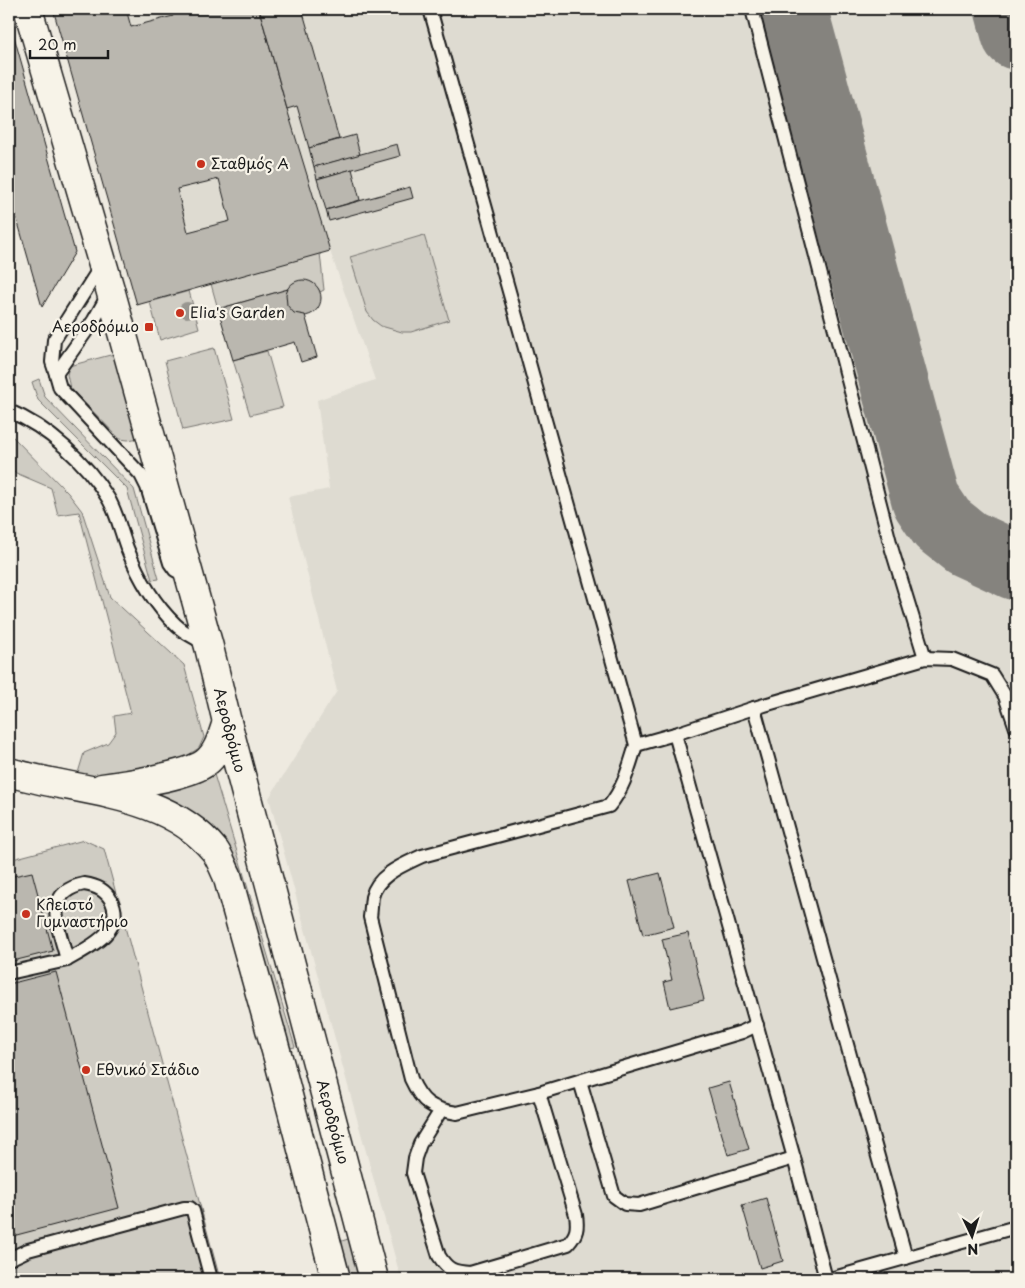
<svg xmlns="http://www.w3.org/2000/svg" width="1025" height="1288" font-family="'Playpen Sans',sans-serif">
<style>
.built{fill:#dedbd1}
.green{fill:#cfccc3;stroke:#767470}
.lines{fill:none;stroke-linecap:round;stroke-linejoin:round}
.taxiway{stroke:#85837e;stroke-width:69}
.building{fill:#bab7af;stroke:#1c1c1c;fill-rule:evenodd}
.lane-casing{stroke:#1c1c1c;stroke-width:16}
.secondary-casing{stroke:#1c1c1c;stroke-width:31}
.lane{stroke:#f7f3e8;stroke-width:12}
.secondary{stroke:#f7f3e8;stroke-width:28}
.tree{fill:#989690}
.poi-dot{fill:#c8321e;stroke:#f7f3e8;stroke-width:2}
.labels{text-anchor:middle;stroke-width:4.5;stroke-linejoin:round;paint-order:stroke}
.poi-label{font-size:15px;fill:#1c1c1c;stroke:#f7f3e8;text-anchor:start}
.street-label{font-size:15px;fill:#1c1c1c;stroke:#f7f3e8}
</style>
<rect width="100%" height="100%" fill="#eeeae0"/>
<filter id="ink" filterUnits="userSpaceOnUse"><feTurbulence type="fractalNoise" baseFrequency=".02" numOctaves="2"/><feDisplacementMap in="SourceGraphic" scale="10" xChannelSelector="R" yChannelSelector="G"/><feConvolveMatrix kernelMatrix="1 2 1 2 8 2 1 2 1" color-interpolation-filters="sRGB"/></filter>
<g filter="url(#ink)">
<!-- built -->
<polygon class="built" points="53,9 1016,9 1016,1279 401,1279 269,798 337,691 288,497 329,489 317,400 375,380 330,251 137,305"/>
<!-- green -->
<g class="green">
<polygon points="424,235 449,320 411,332 402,332 381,326 373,320 367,312 350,257"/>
<path d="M320 253 324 290 320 292C313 278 298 277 288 289L218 309 211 284Z"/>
<polygon points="189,291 199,328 160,340 150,302"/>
<polygon points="214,348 234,419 183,430 165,361"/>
<polygon points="267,351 283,407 250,415 233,360"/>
<polygon points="114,354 139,438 128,440 120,439 70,388 67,375 69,366"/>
<polygon points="39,379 45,397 134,489 159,579 152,580 127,489 38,400 32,382"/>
<polygon points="9,433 68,493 82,511 110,597 184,665 204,737 199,748 185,757 93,781 9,764 9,757 78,773 84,753 108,743 116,732 114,716 131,713 79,512 58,515 51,488 9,470"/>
<polygon points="213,771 295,1047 285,1049 223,854 135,792"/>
<polygon points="84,840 104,849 220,1279 9,1279 9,860"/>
<polygon points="351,1238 362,1279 349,1279 339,1242"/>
</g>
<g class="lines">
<!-- taxiway -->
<g class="taxiway">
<polyline points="793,9 926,500 942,524 966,543 1016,566"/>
<polyline points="1009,9 1016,35"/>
</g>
</g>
<!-- building -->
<g class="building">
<path d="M53 9H126L131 27 173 16 172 9H259L287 109 330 251 137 305ZM219 179 230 221 188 232 177 189Z"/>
<polygon points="259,9 302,9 339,139 309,148 297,106 287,109"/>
<polygon points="9,19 75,252 42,307 9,191"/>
<polygon points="355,135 360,155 314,167 309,148"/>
<polygon points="397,144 400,156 317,179 314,167"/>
<polygon points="352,169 360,200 326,210 317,179"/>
<polygon points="410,187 413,198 329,221 326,210"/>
<circle cx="303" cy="298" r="18"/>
<polygon points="288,289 286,294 287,305 294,313 305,315 317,357 301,362 295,342 233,360 218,309"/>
<polygon points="32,872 53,951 9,962 9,877"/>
<polygon points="660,873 674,927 643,935 629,881"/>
<polygon points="688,933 704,1000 670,1008 664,982 672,980 662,939"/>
<polygon points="56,972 119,1208 9,1237 9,984"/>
<polygon points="729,1082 749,1149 728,1155 708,1088"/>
<polygon points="766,1198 783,1261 760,1268 742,1205"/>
</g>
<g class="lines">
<!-- lane casing -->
<g class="lane-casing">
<g id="lane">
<path d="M430 9 636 745C629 767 624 788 609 806L422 856C403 865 377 875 372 897 371 904 371 911 370 917L411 1079C422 1103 431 1109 457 1113L539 1093 742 1032 757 1025"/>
<polyline points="752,9 892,550 925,658"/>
<polyline points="108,295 94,320 56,374 60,388 141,475 147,487 170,563 175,570 186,576"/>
<polyline points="56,374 52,362 54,340 101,266"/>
<path d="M9 411C48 427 86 462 108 498 117 513 121 532 127 548 138 576 155 605 176 625 184 633 196 638 205 644"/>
<polyline points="754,708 906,1258"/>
<polyline points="675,734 794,1158 826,1279"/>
<polyline points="636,745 675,734 754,708 925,658 952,659 992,675 1005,696 1016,728"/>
<path d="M84 884C97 886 106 890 112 902 125 932 87 948 67 960 60 930 40 893 84 884Z"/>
<polyline points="9,973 67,960"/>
<polyline points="580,1081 614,1196 625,1204 639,1205 794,1158"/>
<path d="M441 1110 420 1144 415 1158 413 1173 439 1256C448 1270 453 1272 470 1273L568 1244C577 1234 578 1228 576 1215L539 1093"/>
<polyline points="9,1259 28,1250 184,1208 190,1208 193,1211 211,1279"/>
<polyline points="830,1279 1016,1227"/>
</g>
</g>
<!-- secondary casing -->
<g class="secondary-casing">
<g id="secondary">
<path id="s1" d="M28 9 110 289 209 647 227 722 374 1279"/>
<path d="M9 772C78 793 165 790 215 851 220 858 223 867 227 875L280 1065 336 1279"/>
<path d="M102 788C125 785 187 776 205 763 218 754 222 736 227 722"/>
</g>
</g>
<!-- lane -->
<use href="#lane" class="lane"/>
<!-- secondary -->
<use href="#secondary" class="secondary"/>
</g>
<!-- trees -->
<circle class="tree" cx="187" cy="310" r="8"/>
</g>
<!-- markers -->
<g class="poi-dot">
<circle cx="201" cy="164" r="5"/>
<circle cx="180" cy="313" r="5"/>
<rect x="144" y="322" width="10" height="10" rx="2.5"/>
<circle cx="26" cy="914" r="5"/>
<circle cx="86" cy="1070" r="5"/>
</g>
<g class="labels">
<!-- poi labels -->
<g class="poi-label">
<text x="211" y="169">Σταθμός Α</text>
<text x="190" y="318">Elia's Garden</text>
<text x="139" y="332" text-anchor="end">Αεροδρόμιο</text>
<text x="36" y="910">Κλειστό<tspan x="36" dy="17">Γυμναστήριο</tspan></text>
<text x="96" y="1075">Εθνικό Στάδιο</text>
</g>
<!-- street labels -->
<g class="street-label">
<text dy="5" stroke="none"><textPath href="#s1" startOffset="749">Αεροδρόμιο</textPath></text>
<text dy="5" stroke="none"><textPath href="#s1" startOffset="1154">Αεροδρόμιο</textPath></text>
</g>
</g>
<!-- margin -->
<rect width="1025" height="1288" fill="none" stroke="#f7f3e8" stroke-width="30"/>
<rect x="15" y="15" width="995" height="1258" fill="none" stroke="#1c1c1c" stroke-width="2" filter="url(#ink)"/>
<!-- north arrow -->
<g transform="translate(972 1236) rotate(176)" stroke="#f7f3e8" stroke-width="4" paint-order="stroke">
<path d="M0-4L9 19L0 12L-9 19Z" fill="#1c1c1c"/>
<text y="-8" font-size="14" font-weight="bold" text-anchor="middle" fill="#1c1c1c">N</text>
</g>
<!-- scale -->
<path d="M30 50v8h78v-8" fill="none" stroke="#1c1c1c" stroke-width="2.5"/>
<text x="38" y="50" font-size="15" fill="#1c1c1c" stroke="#f7f3e8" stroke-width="4" paint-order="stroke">20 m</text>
</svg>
